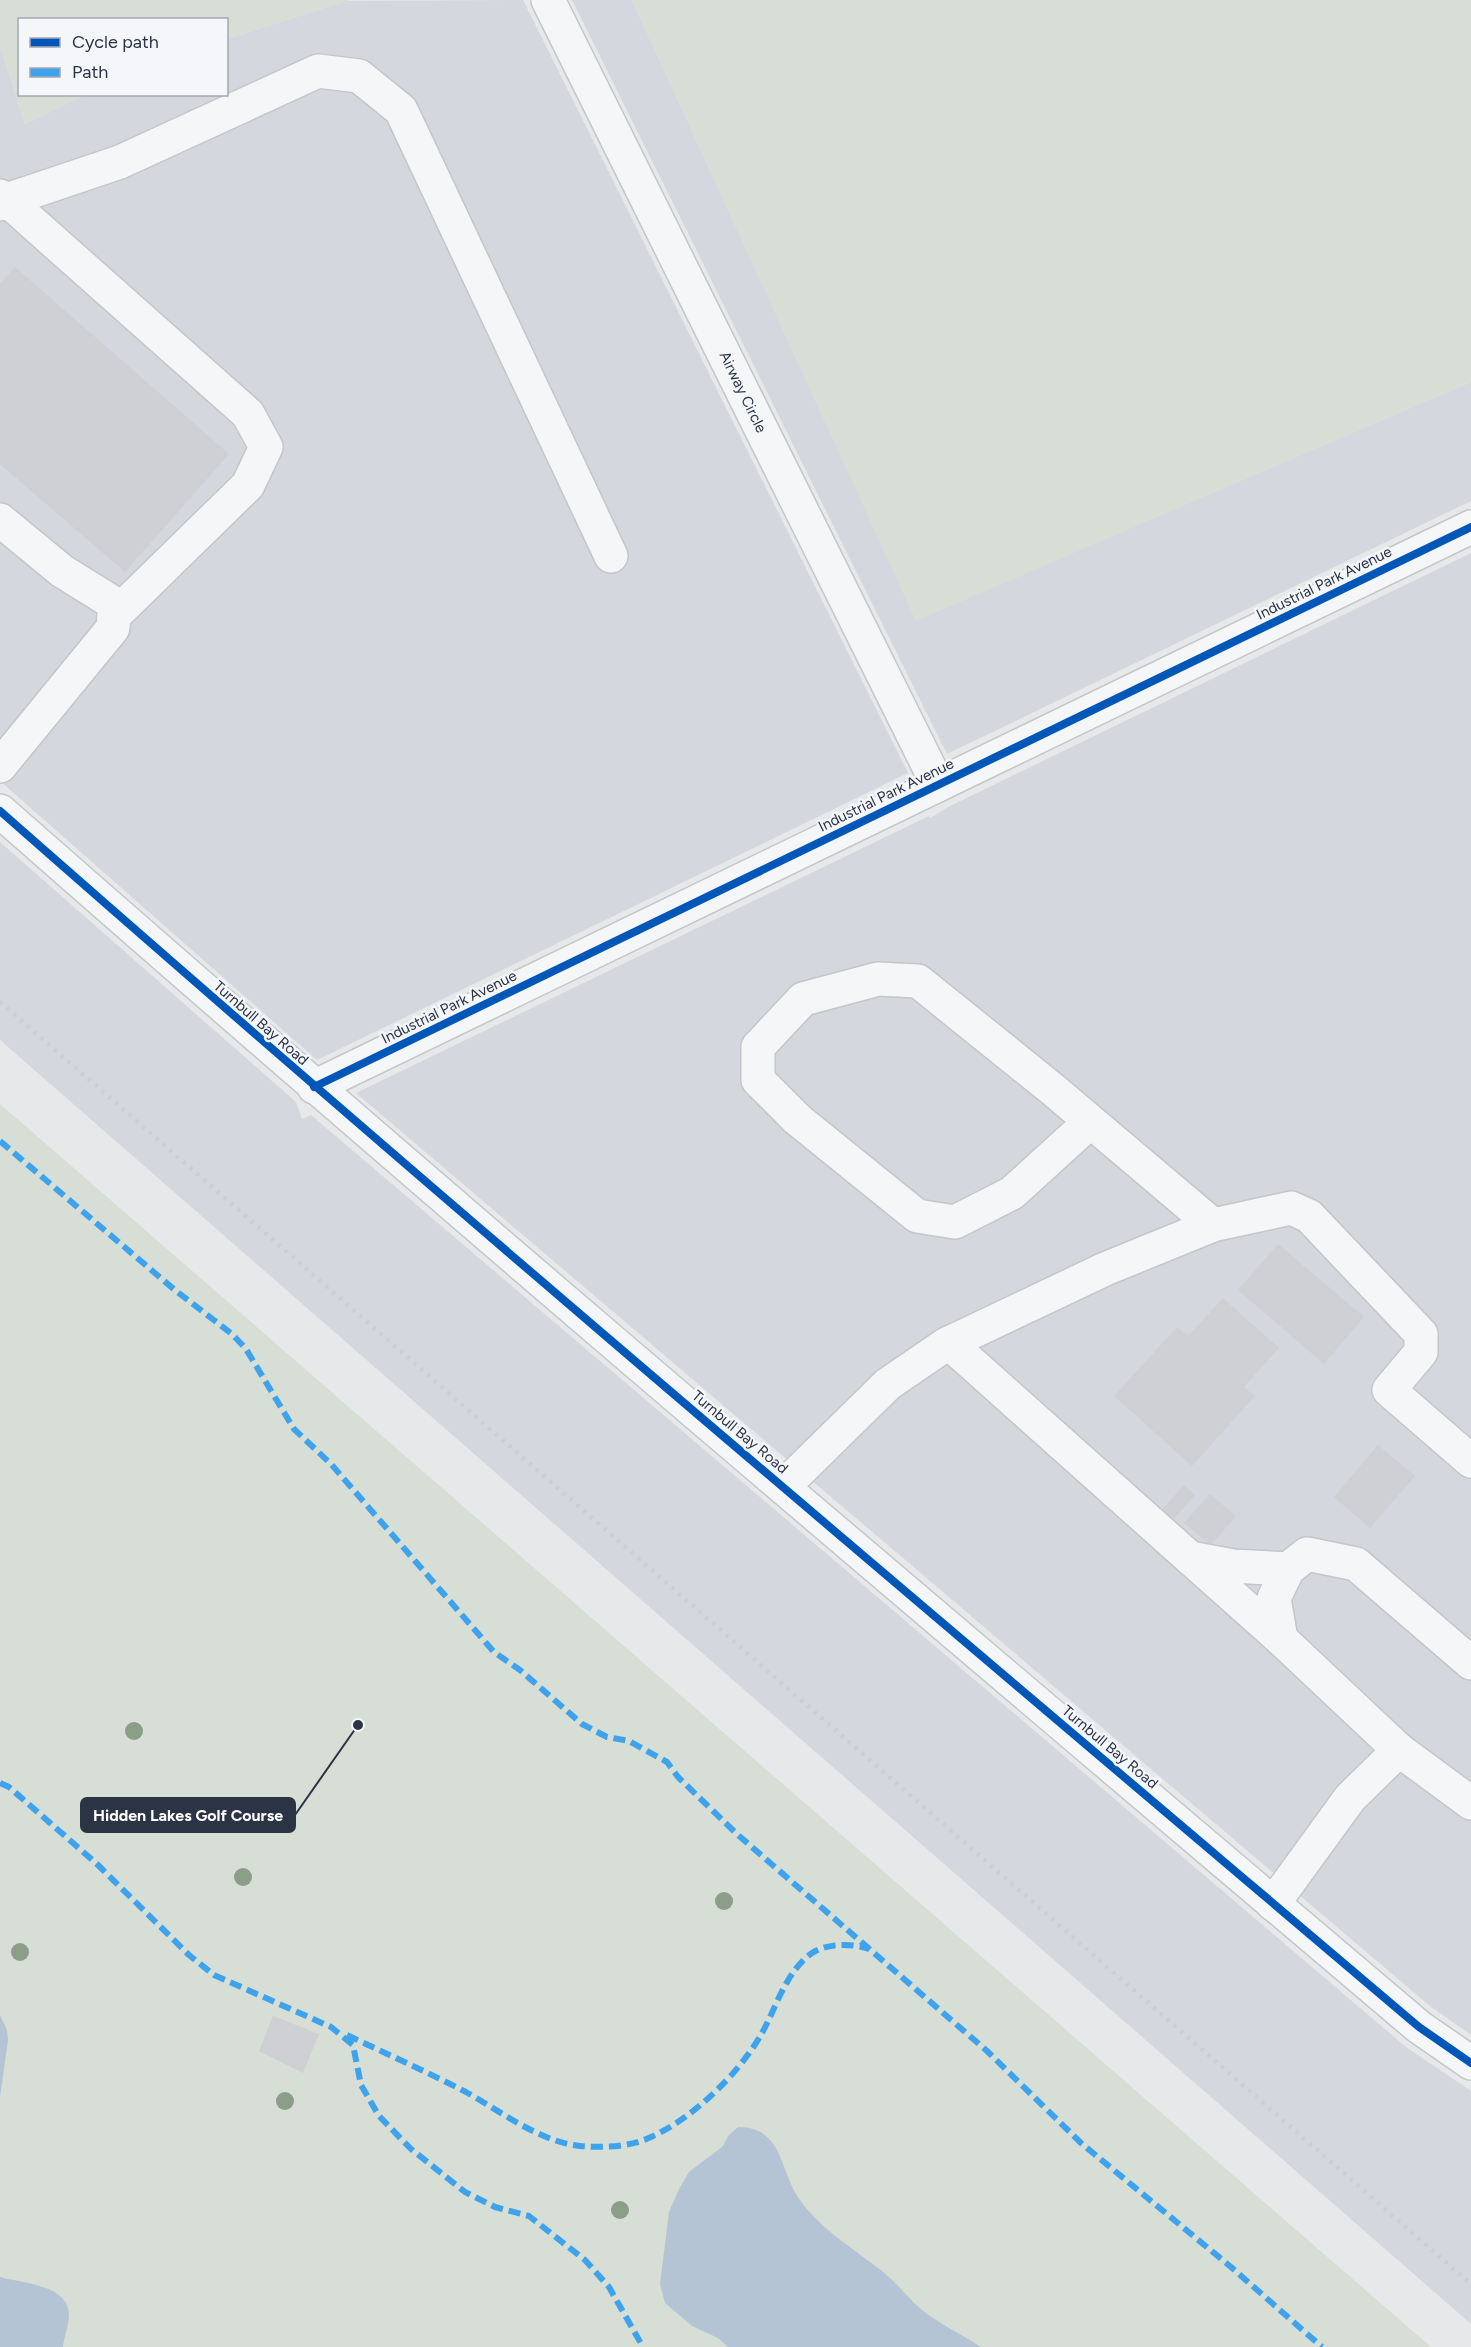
<svg xmlns="http://www.w3.org/2000/svg" width="1471" height="2347" font-family="Figtree,sans-serif">
<style>
.built{fill:#d4d7dd}
.green{fill:#d6ded6}
.water{fill:#b4c4d5}
.building{fill:#ced0d3}
.lines{fill:none;stroke-linecap:round;stroke-linejoin:round}
.minor-casing{stroke:#c4c6c8;stroke-width:36}
.minor{stroke:#f5f6f7;stroke-width:33}
.rail{stroke:#cecfd2;stroke-width:4.5;stroke-dasharray:3 6;stroke-linecap:butt}
.quiet{stroke:#3ea3ec;stroke-width:6;stroke-dasharray:12 6;stroke-linecap:butt}
.cycleway-casing{stroke:#f4f6f9;stroke-width:11}
.cycleway{stroke:#0057b8;stroke-width:8}
.tree{fill:#8a9e88}
.labels{text-anchor:middle;stroke-width:5;stroke-linejoin:round;paint-order:stroke}
.street-label{font-size:15px;fill:#2b3445;stroke:#f4f6f9}
.leader{fill:none;stroke:#2b3445;stroke-width:2}
.callout-dot{fill:#2b3445;stroke:#f4f6f9;stroke-width:2}
.callout{fill:#2b3445;stroke:#2b3445;stroke-width:2}
.callout-label{font-size:16px;text-anchor:middle;font-weight:bold;fill:#fff}
</style>
<rect width="100%" height="100%" fill="#e6e8ea"/>
<!-- built -->
<g class="built">
<polygon points="523,0 908,773 317,1060 0,781 0,46 25,124 84,95 226,94 227,39 346,1"/>
<polygon points="572,0 632,0 916,620 1471,382 1471,501 947,754"/>
<polygon points="1471,553 1471,2035 1431,2007 356,1093 929,816 930,818 948,807"/>
<polygon points="0,842 296,1102 302,1119 311,1115 1406,2047 1471,2091 1471,2324 0,1040"/>
</g>
<!-- green -->
<g class="green">
<polygon points="0,0 350,0 227,39 226,20 20,20 20,94 84,95 25,124 0,46"/>
<polygon points="632,0 1471,0 1471,382 916,621"/>
<polygon points="0,1104 1431,2347 0,2347"/>
</g>
<!-- water -->
<g class="water">
<polygon points="0,2015 7,2030 8,2040 0,2097"/>
<path d="M738 2127C784 2127 779 2171 800 2200 821 2230 856 2250 883 2272 900 2285 912 2304 930 2316 946 2327 964 2336 981 2347H728L718 2338 692 2326 665 2303 660 2284 669 2212 679 2189 689 2172 722 2147 729 2135Z"/>
<path d="M0 2277C20 2283 69 2284 69 2315 69 2325 64 2336 63 2347H0Z"/>
</g>
<!-- building -->
<g class="building">
<polygon points="15,267 229,454 125,572 0,464 0,284"/>
<polygon points="1278,1244 1364,1317 1324,1364 1238,1290"/>
<polygon points="1223,1298 1279,1348 1244,1387 1255,1396 1192,1466 1114,1396 1177,1327 1188,1336"/>
<polygon points="1378,1445 1415,1476 1370,1528 1334,1497"/>
<polygon points="1184,1485 1195,1495 1170,1523 1159,1513"/>
<polygon points="1210,1494 1236,1516 1211,1545 1184,1523"/>
<polygon points="273,2016 319,2034 303,2073 259,2051"/>
</g>
<g class="lines">
<!-- minor casing -->
<g class="minor-casing">
<g id="minor">
<polyline points="548,0 938,785"/>
<polyline points="0,196 7,200 120,162 318,71 359,76 401,110 611,556"/>
<polyline points="0,204 7,200 248,414 266,447 248,485 114,616"/>
<polyline points="0,520 62,571 115,604 113,628 0,766"/>
<path d="M0 811C468 1223 944 1624 1419 2027L1471 2063"/>
<polyline points="314,1087 1471,527"/>
<polyline points="1090,1122 1012,1193 955,1222 917,1216 797,1119 758,1080 758,1047 803,999 878,979 918,981 1051,1088 1213,1225"/>
<polyline points="949,1343 1190,1558"/>
<polyline points="783,1487 888,1384 945,1345 1105,1269 1213,1225 1291,1208 1309,1216 1421,1334 1421,1352 1389,1390 1471,1461"/>
<polyline points="1281,1639 1190,1558 1233,1566 1288,1569"/>
<polyline points="1471,1663 1356,1564 1307,1554 1288,1569 1274,1598 1281,1639 1399,1750 1471,1803"/>
<polyline points="1273,1904 1350,1798 1399,1750"/>
</g>
</g>
<!-- minor -->
<use href="#minor" class="minor"/>
<!-- rail -->
<polyline class="rail" points="0,1002 1471,2284"/>
<!-- quiet -->
<g class="quiet">
<polyline points="0,1141 176,1291 232,1334 246,1349 294,1429 331,1464 494,1652 520,1670 582,1724 607,1737 629,1741 667,1762 678,1777 738,1835 987,2051 1081,2143 1231,2267 1322,2347"/>
<polyline points="0,1783 9,1787 97,1864 189,1955 214,1975 331,2027 353,2045 361,2085 379,2116 411,2149 465,2192 495,2207 529,2216 585,2260 609,2287 643,2347"/>
<path d="M347 2035C387 2054 427 2072 466 2092 500 2111 540 2142 580 2146 603 2148 630 2147 651 2137 692 2119 740 2073 762 2033 776 2008 786 1971 812 1953 828 1943 852 1943 869 1949"/>
</g>
<!-- cycleway casing -->
<g class="cycleway-casing">
<g id="cycleway">
<path d="M0 811C468 1223 944 1624 1419 2027L1471 2063"/>
<polyline points="314,1087 1471,527"/>
</g>
</g>
<!-- cycleway -->
<use href="#cycleway" class="cycleway"/>
</g>
<!-- trees -->
<g class="tree">
<circle cx="134" cy="1731" r="9"/>
<circle cx="243" cy="1877" r="9"/>
<circle cx="724" cy="1901" r="9"/>
<circle cx="20" cy="1952" r="9"/>
<circle cx="285" cy="2101" r="9"/>
<circle cx="620" cy="2210" r="9"/>
</g>
<g class="labels">
<!-- street labels -->
<g class="street-label">
<text transform="translate(743 392) rotate(64)" y="5">Airway Circle</text>
<text transform="translate(1324 583) rotate(-26)" y="5">Industrial Park Avenue</text>
<text transform="translate(886 795) rotate(-26)" y="5">Industrial Park Avenue</text>
<text transform="translate(449 1007) rotate(-26)" y="5">Industrial Park Avenue</text>
<text transform="translate(261 1023) rotate(41)" y="5">Turnbull Bay Road</text>
<text transform="translate(740 1432) rotate(40)" y="5">Turnbull Bay Road</text>
<text transform="translate(1110 1747) rotate(40)" y="5">Turnbull Bay Road</text>
</g>
</g>
<!-- callouts -->
<path class="leader" d="M358 1725L295 1815"/>
<circle class="callout-dot" cx="358" cy="1725" r="6"/>
<rect class="callout" x="81" y="1798" width="214" height="34" rx="6"/>
<g class="callout-label">
<text x="188" y="1821">Hidden Lakes Golf Course</text>
</g>
<!-- legend -->
<rect x="18" y="18" width="210" height="78" fill="#f4f6f9" stroke="#a4a8b1" stroke-width="1.5"/>
<rect x="30" y="38" width="30" height="9" fill="#0057b8" stroke="#a4a8b1" stroke-width="1.5"/>
<text x="72" y="48" font-size="18" fill="#2b3445">Cycle path</text>
<rect x="30" y="68" width="30" height="9" fill="#3ea3ec" stroke="#a4a8b1" stroke-width="1.5"/>
<text x="72" y="78" font-size="18" fill="#2b3445">Path</text>
</svg>
